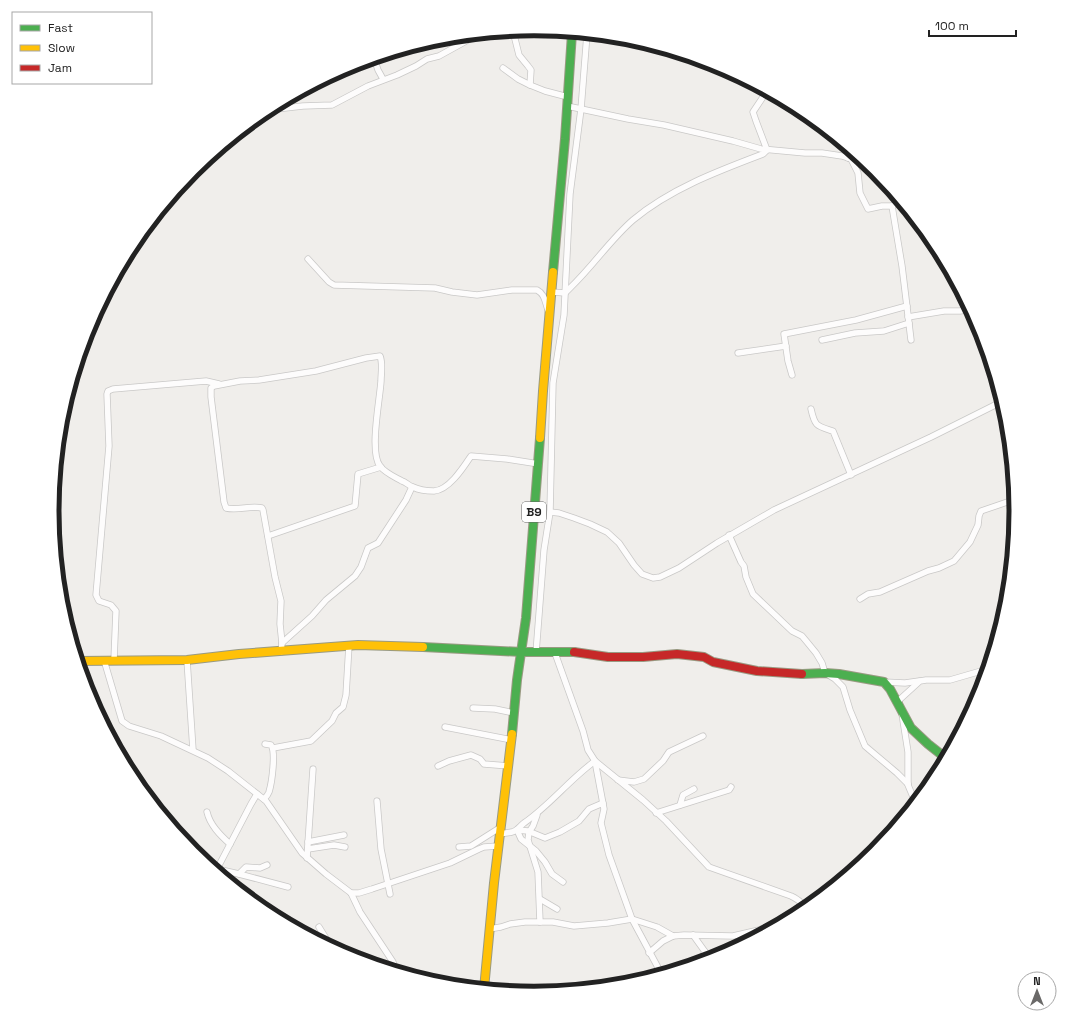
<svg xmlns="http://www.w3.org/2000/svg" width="1069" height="1023" font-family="'Space Grotesk',sans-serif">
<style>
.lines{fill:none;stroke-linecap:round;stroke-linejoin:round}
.street-casing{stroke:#c9c8c7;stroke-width:7}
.fast-casing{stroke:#999a82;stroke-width:10}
.slow-casing{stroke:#999a82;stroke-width:10}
.jam-casing{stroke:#999a82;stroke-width:10}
.street{stroke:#fdfcfc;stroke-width:5.5}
.fast{stroke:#4caf50;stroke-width:8}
.slow{stroke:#ffc107;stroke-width:8}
.jam{stroke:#c62828;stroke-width:8}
.labels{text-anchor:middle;stroke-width:3.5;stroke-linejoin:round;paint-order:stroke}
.shield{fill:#fff;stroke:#646464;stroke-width:1}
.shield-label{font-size:12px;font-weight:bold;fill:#222}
.rim{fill:none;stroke:#222;stroke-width:5}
</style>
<rect width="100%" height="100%" fill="#f0eeeb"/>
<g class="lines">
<!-- street casing -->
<g class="street-casing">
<g id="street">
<polyline points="512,31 515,39 519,55 528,66 531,70 530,85 545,91 568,97"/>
<polyline points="374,58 378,70 383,79"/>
<polyline points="503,68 518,79 530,85"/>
<polyline points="767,91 753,112 756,121 767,150"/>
<polyline points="567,106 628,119 664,125 733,141 761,149 805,153 822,153 842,156 851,159 858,173 860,193 868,209 882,206 892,206 901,201"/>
<polyline points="268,110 303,106 332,105 368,86 397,75 416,66 427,59 439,56 477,35"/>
<polyline points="848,158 856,154"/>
<polyline points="892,206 902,266 911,340"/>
<path d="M308 259 329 282 334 285 435 288 452 292 477 295 512 290H537C545 294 545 302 548 310"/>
<path d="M552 292 565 293 571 287C593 266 610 240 633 220 670 189 718 171 763 154L767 150"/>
<polyline points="908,317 944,311 960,311 971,309"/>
<polyline points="822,340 855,333 884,331 909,323"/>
<polyline points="738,353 786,346"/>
<polyline points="792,375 788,361 784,334 856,320 907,306"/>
<path d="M811 409C815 427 817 426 833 431L851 475"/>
<polyline points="550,512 559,513 574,518 590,524 607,532 619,543 634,565 642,574 653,578 660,577 679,568 717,543 774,510 931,437 1003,401"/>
<polyline points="729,535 741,562 744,566 746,577 753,594 792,631 802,636 807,642 816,653 822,663 825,673 835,679 843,687 850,710 865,746 897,773 908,784"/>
<polyline points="268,536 355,506 358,474 381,467"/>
<polyline points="860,599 868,594 880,592 928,571 939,568 954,561 970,542 978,525 979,516 981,511 1016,499"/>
<polyline points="282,643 312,616 326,600 355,576 361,567 368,548 378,543 406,500 412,487"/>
<path d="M281 652 282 643 280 624 281 601 275 577 263 510 262 508C250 505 239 511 226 508L224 502 211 397V388L214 386 240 381 259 380 316 371 366 358 380 356C383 363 381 373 381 381 380 399 369 452 380 466 385 473 395 477 402 481 406 482 409 486 413 487 419 490 427 491 434 491 449 490 463 468 471 456L507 459 539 464"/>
<polyline points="536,653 544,550 550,512 553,383 564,315 570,194 581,109 587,34"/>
<polyline points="555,653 583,731 588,750 595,761 604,809 601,823 609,855 632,919 662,975"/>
<polyline points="104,660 122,721 129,726 161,736 208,758 228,771 266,801 302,853 326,874 351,893 360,912 393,962 396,971"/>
<polyline points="114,660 116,611 111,605 99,601 96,595 109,446 107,394 108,391 113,389 206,381 219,384"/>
<polyline points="187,660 193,750"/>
<polyline points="884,682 905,683 919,681"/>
<polyline points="897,702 920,681 926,680 950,680 988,669"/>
<polyline points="473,708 495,709 514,713"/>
<polyline points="902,714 908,752 908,785 916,804"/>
<polyline points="445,727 512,740"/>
<polyline points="273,748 311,741 332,721 336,713 343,707 346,695 349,645"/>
<polyline points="438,766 449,761 471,755 480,759 484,764 509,766"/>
<polyline points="618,780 634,782 644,779 663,761 669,752 703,736"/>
<path d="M264 799C266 797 268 795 269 792 272 782 276 752 271 745L265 744"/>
<polyline points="377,801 381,849 390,894"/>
<polyline points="680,805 683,795 694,789"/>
<path d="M207 812C210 825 220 835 230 844"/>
<polyline points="656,813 729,790 731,787"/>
<polyline points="537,815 533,826 529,832 528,840 538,872 540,922"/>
<polyline points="517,830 528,831 545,838 560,832 579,821 589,809 603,803"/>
<polyline points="517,830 521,839 536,851 545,862 552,874 563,882"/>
<path d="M500 834C504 833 508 833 512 832 517 831 520 826 524 823 550 805 569 780 595 761L643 800 666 821 709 867 791 896C799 900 804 903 803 912"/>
<polyline points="308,842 344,835"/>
<polyline points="459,847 471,846 501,827"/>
<polyline points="308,849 334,845 345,847"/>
<polyline points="307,858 313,769"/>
<polyline points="217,869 239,874 246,867 260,868 267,865"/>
<polyline points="216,871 251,804 257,794"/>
<polyline points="239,874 288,887"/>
<polyline points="351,893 359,893 372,889 450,863 479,849 484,847 498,846"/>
<polyline points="540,899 557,909"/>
<polyline points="319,927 327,940 327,945"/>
<polyline points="489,929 501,927 510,924 525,922 553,922 574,926 608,923 632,919 657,927 673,936 684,935 733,936 759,930 804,911"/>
<polyline points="693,935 711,960"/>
<polyline points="649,953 663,941 673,936"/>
<polyline points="698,964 705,952"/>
</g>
</g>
<!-- fast casing -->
<g class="fast-casing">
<g id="fast">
<polyline points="553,272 565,139 572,33"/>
<polyline points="423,647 522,652 574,652"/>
<polyline points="802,674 825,673 839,674 884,682 890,689 911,728 928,744 947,759"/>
<polyline points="512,734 517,680 526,618 540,438"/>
</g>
</g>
<!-- slow casing -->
<g class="slow-casing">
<g id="slow">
<polyline points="540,438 543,391 553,272"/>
<polyline points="78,661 187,660 239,654 358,645 423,647"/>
<polyline points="484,989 494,883 512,734"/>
</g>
</g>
<!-- jam casing -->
<g class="jam-casing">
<polyline id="jam" points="574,652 608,657 643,657 677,654 704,657 713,662 757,671 802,674"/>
</g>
<!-- street -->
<use href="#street" class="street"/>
<!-- fast -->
<use href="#fast" class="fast"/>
<!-- slow -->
<use href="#slow" class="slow"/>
<!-- jam -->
<use href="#jam" class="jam"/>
</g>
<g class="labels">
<!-- shield labels -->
<rect class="shield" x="522" y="502" width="24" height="20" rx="3"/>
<g class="shield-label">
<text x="534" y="516">B9</text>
</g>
</g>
<!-- crop -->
<path d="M0 0H1069V1023H0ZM59 511a475 475 0 1 1 950 0a475 475 0 1 1-950 0Z" fill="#fff" fill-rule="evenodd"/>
<path class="rim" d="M59 511a475 475 0 1 1 950 0a475 475 0 1 1-950 0Z"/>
<!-- legend -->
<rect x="12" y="12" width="140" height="72" fill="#ffffff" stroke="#a7a7a7"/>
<rect x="20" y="25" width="20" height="6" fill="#4caf50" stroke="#a7a7a7"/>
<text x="48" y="32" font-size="12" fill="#222222">Fast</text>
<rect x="20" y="45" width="20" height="6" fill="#ffc107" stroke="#a7a7a7"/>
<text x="48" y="52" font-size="12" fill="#222222">Slow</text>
<rect x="20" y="65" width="20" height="6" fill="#c62828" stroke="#a7a7a7"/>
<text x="48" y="72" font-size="12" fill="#222222">Jam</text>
<!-- north arrow -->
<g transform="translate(1037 991)"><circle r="19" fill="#ffffff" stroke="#a7a7a7"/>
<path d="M0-3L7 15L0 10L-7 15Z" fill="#6a6968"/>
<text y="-6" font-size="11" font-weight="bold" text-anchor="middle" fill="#222222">N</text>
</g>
<!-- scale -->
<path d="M929 30v6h87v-6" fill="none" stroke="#222222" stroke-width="2"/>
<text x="935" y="30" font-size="12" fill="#222222" stroke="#ffffff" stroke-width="3" paint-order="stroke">100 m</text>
</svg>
